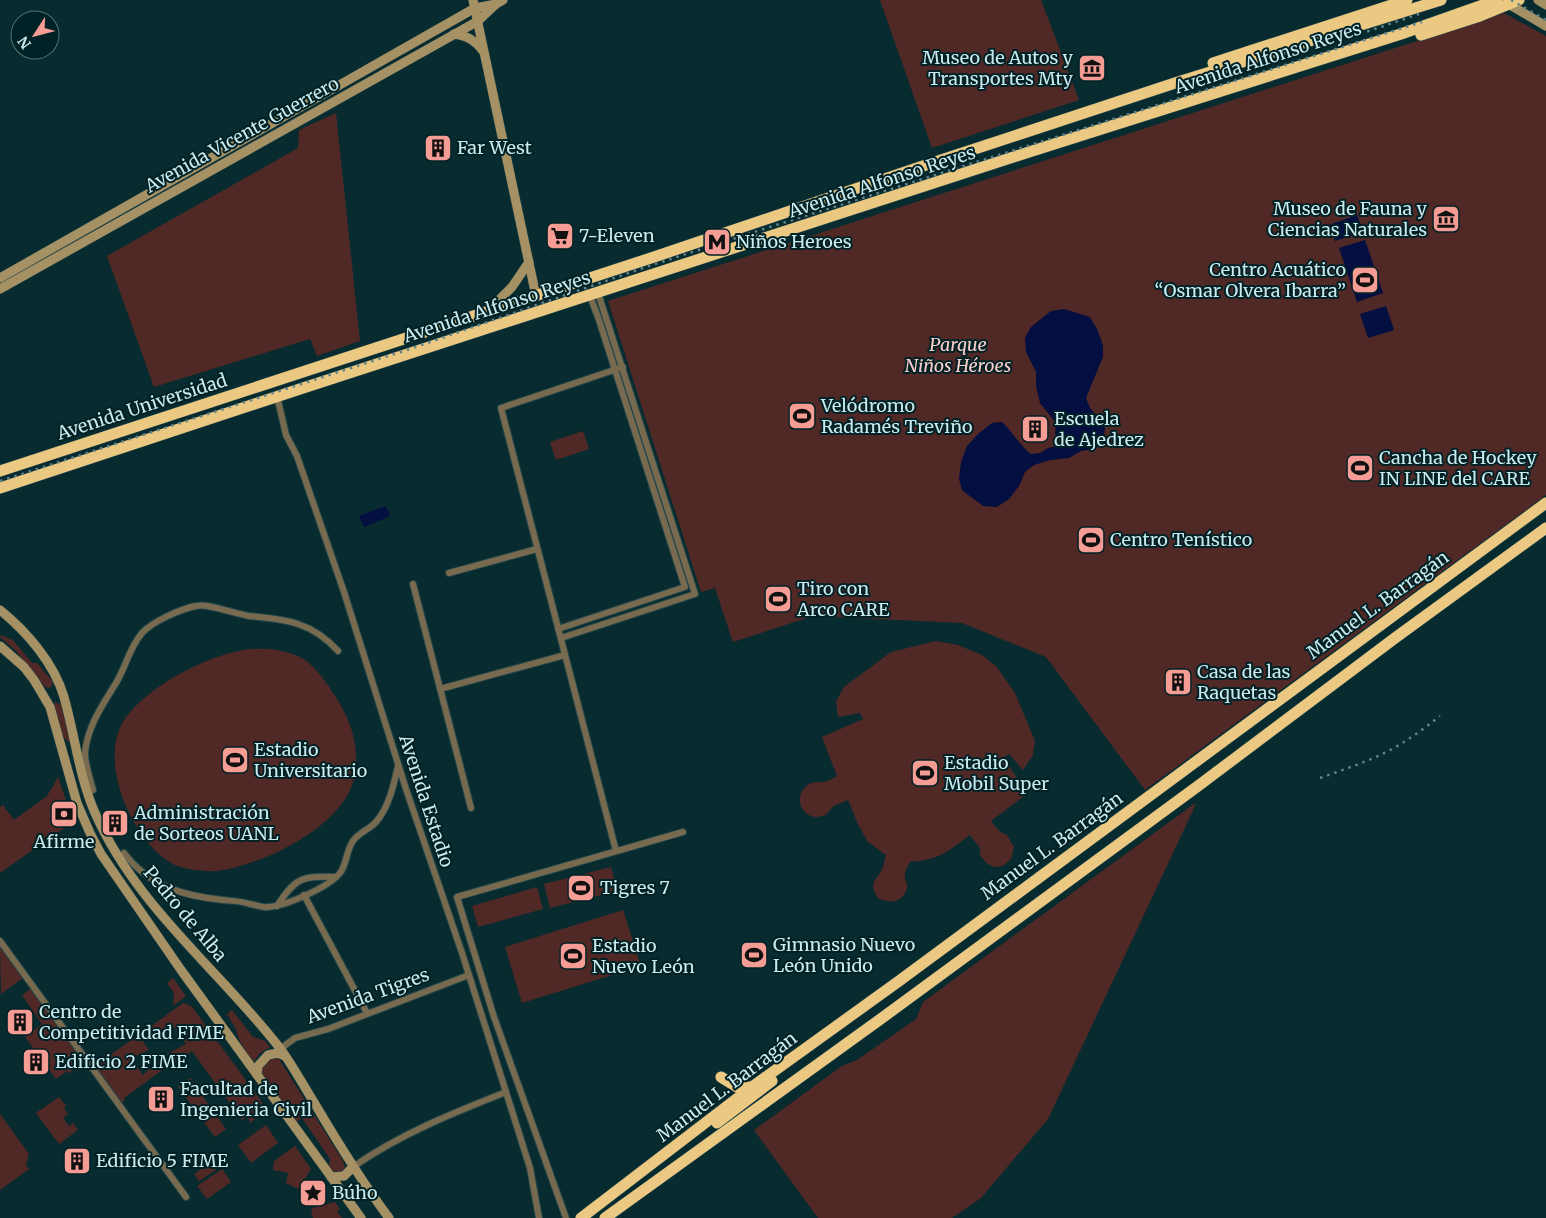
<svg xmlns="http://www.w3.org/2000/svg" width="1546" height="1218" font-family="Merriweather,serif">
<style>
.green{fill:#502926}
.water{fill:#030e41}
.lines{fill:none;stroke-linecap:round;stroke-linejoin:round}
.street-casing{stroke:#23464a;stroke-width:8}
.secondary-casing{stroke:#23464a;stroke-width:10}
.highway-casing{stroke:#23464a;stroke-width:12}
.street{stroke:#776a4f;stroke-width:6}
.secondary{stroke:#a69164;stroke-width:9}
.highway{stroke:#ebc983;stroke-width:11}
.rail{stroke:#628488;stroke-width:2.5;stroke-dasharray:2.5 5;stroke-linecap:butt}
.labels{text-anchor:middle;stroke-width:4;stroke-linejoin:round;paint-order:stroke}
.poi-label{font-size:18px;fill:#cbeaee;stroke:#002125;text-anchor:start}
.street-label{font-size:18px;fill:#cbeaee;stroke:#002125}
.park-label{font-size:18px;font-style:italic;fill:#fccfcb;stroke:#002125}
</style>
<rect width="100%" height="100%" fill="#082b2f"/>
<!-- green -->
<g class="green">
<polygon points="880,0 1041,0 1079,100 932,148"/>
<polygon points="1504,13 1546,36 1546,495 1145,790 1046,657 962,623 813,616 733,642 715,588 701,592 608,301"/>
<polygon points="336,113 360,341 317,356 310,339 154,387 107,256 298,148 299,130"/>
<polygon points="583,431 589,449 556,460 550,442"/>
<polygon points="1,635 13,640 32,663 37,663 53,682 51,687 48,688 44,686 17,652 0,637"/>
<path d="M936 641 958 645 982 655 996 666 1015 693 1035 741 1033 755 1023 770 1009 754 1003 758 1028 793 991 821 1000 832 1007 835 1014 847 1011 859 1003 866 994 867 986 863 980 855V848L970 835C947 852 939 860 910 862 908 866 904 872 905 877 905 881 908 884 907 888 903 903 889 904 878 898 867 880 877 882 883 867 884 864 885 859 886 855L868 842 858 824 848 800C844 802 837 804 834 806 829 810 828 815 822 816 803 822 791 797 808 785 813 781 817 783 823 782 827 782 833 778 837 776L822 737 863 719 860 713 838 717 836 701 844 687 891 652Z"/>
<path d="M251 649C270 648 289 650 305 660 321 671 344 707 350 725 357 744 359 769 351 788 338 818 301 842 271 855 254 862 225 873 206 871 195 870 183 869 173 864 133 842 98 764 123 722 145 687 210 653 251 649Z"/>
<polygon points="55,702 61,704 70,743 64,738 54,706"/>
<polygon points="58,777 67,803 55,808 59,821 64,828 0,873 0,807 3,805 14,820 47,796"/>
<polygon points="1194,804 1196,804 1048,1119 981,1198 952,1218 818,1218 754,1130 842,1066 857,1060 916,1019 923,1002"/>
<polygon points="611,867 617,891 550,908 544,884"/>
<polygon points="537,887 543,909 478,927 472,906"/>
<polygon points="623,910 641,966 522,1003 505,947"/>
<polygon points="1,947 23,978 1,994 0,948"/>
<polygon points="173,978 186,996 173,1006 174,993 167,983"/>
<polygon points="32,988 85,1061 69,1073 67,1071 56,1079 25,1037 42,1024 22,995"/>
<polygon points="183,1003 187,1004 192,1007 262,1102 258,1115 251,1123 247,1117 242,1120 192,1051 175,1064 167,1054 186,1044 173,1026 161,1041 150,1027"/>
<polygon points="232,1010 253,1037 265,1041 270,1047 260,1053 253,1063 239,1040 236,1029 227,1014"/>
<polygon points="138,1035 149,1050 131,1058 143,1075 158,1060 165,1068 124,1098 125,1100 121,1104 94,1067"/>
<polygon points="275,1058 279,1059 343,1161 345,1167 341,1172 333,1171 329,1166 330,1159 302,1118 296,1122 262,1074 261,1069 268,1059"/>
<polygon points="190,1078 226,1129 215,1137 178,1087"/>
<polygon points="59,1097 66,1106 64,1108 68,1114 63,1118 69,1126 73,1123 78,1130 59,1144 36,1113"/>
<polygon points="0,1114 29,1154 26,1165 29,1169 0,1190"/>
<polygon points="266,1125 278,1143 251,1163 238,1145"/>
<polygon points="295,1146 311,1169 298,1189 286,1183 288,1173 273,1170 274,1161"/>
<polygon points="210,1162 216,1170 199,1181 194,1174"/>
<polygon points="222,1169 231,1182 207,1199 197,1186"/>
<polygon points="335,1202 340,1209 337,1211 342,1218 313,1218 311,1210 313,1208"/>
</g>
<!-- water -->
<g class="water">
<polygon points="1357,215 1363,232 1335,241 1329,225"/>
<polygon points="1365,240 1383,293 1357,302 1339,248"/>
<polygon points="1386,306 1394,330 1368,338 1360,314"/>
<path d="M1064 309 1090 317 1097 329 1103 345V357L1086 398 1090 408 1100 419 1105 428 1103 444 1093 449 1081 451 1069 458 1050 460 1034 465 1025 472 1019 486 1009 499 997 507 983 506 962 490 959 479 961 462 967 446 978 434 992 423 1002 422C1013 432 1019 445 1031 454L1040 453 1048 448 1064 445 1062 438 1055 434 1056 423 1040 403 1036 386V372L1026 352 1025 338 1031 327 1051 311Z"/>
<polygon points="386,506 390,516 364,527 359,516"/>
</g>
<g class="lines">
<!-- street casing -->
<g class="street-casing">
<g id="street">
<polyline points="277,396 286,435 297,456 344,592 406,789 462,953 506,1092 530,1168 539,1218"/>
<polyline points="449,573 537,549"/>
<polyline points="413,584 471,808"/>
<polyline points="558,629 685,587 599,320 590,296"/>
<polyline points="561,638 695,594 598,293"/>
<polyline points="440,689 565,655"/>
<path d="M93 790C90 778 85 765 85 753 87 727 103 704 116 683 126 667 129 648 142 633 153 621 181 609 196 606 207 603 235 614 249 616 285 619 312 622 338 651"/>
<polyline points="616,851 501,408 623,367"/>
<path d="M124 853C149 886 183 896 223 900 232 901 241 901 250 904 256 905 262 908 268 907 286 906 329 887 340 873 347 864 346 851 353 841 358 833 370 829 376 822 389 807 394 784 398 766"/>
<polyline points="304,895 367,1013"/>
<path d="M277 906C296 877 302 876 336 877"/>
<polyline points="0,941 186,1197"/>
<polyline points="280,1049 295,1038 328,1029 469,975"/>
<path d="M353 1167C400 1134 453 1113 506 1092"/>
<polyline points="566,1218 494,1017 457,897 683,832"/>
</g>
</g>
<!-- secondary casing -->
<g class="secondary-casing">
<g id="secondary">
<polyline points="473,0 536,296"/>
<polyline points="1538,0 1546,5"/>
<polyline points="1505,2 1546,26"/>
<path d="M454 34C467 36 475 40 483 51"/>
<polyline points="0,278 475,8 496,4"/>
<polyline points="0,289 478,21 496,4 503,0"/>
<polyline points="489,310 512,287 529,262"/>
<path d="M0 610C27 632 54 663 64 697 75 736 79 776 95 813 136 906 218 969 279 1047 292 1064 303 1085 315 1104 338 1143 362 1182 389 1218"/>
<polyline points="0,646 24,667 34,680 50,707 77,803 90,833 101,854 181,970 361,1218"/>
<polyline points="257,1075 258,1066 268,1055 278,1053 285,1056"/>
<polyline points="331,1177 344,1176 353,1167"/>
</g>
</g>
<!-- highway casing -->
<g class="highway-casing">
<g id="highway">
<polyline points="1421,35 1480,16 1519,0"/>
<polyline points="1213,63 1407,0"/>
<polyline points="0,471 654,257 926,165 1175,83 1441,0"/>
<polyline points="0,488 300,389 1029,152 1401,34 1497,0"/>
<polyline points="721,1077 737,1087 752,1087"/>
<polyline points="717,1123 772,1081"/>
<polyline points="581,1218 752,1087 899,981 1546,503"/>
<polyline points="605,1218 882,1018 1198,786 1395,638 1546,528"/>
</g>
</g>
<!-- street -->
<use href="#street" class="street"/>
<!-- secondary -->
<use href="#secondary" class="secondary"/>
<!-- highway -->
<use href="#highway" class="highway"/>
<!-- rail -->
<g class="rail">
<polyline points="1511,0 1546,20"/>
<polyline points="1360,34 1419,14"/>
<polyline points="0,481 413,348 646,267 773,226 1422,22"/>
<path d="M1320 778C1345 769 1370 761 1392 749 1410 739 1425 728 1440 716"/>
</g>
</g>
<!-- icons -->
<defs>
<g id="museum-square" transform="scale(1.4375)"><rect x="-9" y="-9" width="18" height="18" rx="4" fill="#f59c94" stroke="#002125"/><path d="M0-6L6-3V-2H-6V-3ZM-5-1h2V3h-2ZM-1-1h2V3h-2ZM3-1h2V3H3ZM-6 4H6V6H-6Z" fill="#111"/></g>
<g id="building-square" transform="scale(1.4375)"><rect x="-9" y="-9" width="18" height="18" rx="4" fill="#f59c94" stroke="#002125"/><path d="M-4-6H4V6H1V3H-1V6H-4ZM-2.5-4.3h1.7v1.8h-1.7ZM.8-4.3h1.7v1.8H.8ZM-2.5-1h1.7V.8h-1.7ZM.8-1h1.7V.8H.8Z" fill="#111"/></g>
<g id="supermarket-square" transform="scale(1.4375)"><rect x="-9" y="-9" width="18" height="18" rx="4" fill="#f59c94" stroke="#002125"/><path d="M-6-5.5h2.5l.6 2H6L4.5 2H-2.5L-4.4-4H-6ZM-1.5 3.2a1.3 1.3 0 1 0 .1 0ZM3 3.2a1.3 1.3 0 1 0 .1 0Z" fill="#111"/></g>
<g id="metro-square" transform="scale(1.4375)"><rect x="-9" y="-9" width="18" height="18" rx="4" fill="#f59c94" stroke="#002125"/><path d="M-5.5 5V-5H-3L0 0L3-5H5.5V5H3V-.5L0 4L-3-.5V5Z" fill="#111"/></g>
<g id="stadium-square" transform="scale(1.4375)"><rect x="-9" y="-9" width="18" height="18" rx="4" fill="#f59c94" stroke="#002125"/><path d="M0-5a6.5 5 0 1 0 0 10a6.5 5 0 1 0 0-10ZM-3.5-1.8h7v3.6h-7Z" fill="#111"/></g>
<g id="bank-square" transform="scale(1.4375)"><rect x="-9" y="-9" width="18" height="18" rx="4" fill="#f59c94" stroke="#002125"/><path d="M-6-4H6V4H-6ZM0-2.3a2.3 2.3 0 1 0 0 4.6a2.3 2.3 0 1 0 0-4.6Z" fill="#111"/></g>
<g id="sight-square" transform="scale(1.4375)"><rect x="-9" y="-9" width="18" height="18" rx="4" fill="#f59c94" stroke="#002125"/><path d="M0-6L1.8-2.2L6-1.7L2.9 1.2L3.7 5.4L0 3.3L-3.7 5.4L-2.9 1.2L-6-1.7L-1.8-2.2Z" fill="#111"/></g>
</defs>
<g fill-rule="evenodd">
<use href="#museum-square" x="1092" y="68"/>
<use href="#building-square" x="438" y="148"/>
<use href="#museum-square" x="1446" y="219"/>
<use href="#supermarket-square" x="560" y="236"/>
<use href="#metro-square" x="717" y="242"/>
<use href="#stadium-square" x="1365" y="280"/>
<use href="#stadium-square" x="802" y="416"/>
<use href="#building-square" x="1035" y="429"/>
<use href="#stadium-square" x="1360" y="468"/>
<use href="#stadium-square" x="1091" y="540"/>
<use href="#stadium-square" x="778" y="599"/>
<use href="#building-square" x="1178" y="682"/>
<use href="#stadium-square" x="235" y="760"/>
<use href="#stadium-square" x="925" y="773"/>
<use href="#bank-square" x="64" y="814"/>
<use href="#building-square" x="115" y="823"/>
<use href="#stadium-square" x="581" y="888"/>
<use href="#stadium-square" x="754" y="955"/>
<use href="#stadium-square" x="573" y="956"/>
<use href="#building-square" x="20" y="1022"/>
<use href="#building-square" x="36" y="1062"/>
<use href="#building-square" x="161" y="1099"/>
<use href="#building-square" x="77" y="1161"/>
<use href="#sight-square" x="313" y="1193"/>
</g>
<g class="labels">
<!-- poi labels -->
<g class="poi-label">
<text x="1073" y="64" text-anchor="end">Museo de Autos y<tspan x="1073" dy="21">Transportes Mty</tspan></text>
<text x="457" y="154">Far West</text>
<text x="1427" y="215" text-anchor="end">Museo de Fauna y<tspan x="1427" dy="21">Ciencias Naturales</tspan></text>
<text x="579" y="242">7-Eleven</text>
<text x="736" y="248">Niños Heroes</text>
<text x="1346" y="276" text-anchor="end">Centro Acuático<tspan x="1346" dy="21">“Osmar Olvera Ibarra”</tspan></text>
<text x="821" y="412">Velódromo<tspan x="821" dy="21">Radamés Treviño</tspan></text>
<text x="1054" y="425">Escuela<tspan x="1054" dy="21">de Ajedrez</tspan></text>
<text x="1379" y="464">Cancha de Hockey<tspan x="1379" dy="21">IN LINE del CARE</tspan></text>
<text x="1110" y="546">Centro Tenístico</text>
<text x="797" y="595">Tiro con<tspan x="797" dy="21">Arco CARE</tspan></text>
<text x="1197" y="678">Casa de las<tspan x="1197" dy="21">Raquetas</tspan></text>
<text x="254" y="756">Estadio<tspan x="254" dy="21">Universitario</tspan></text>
<text x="944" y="769">Estadio<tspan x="944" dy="21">Mobil Super</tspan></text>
<text x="134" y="819">Administración<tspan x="134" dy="21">de Sorteos UANL</tspan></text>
<text x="64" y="848" text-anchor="middle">Afirme</text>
<text x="600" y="894">Tigres 7</text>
<text x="773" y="951">Gimnasio Nuevo<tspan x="773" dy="21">León Unido</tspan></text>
<text x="592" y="952">Estadio<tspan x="592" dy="21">Nuevo León</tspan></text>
<text x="39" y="1018">Centro de<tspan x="39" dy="21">Competitividad FIME</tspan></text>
<text x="55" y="1068">Edificio 2 FIME</text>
<text x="180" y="1095">Facultad de<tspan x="180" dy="21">Ingenieria Civil</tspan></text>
<text x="96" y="1167">Edificio 5 FIME</text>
<text x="332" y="1199">Búho</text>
</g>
<!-- street labels -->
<g class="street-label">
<text transform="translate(1268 58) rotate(-18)" y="6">Avenida Alfonso Reyes</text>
<text transform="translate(242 135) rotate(-29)" y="6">Avenida Vicente Guerrero</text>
<text transform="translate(882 182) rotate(-18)" y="6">Avenida Alfonso Reyes</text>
<text transform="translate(497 307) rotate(-18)" y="6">Avenida Alfonso Reyes</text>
<text transform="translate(142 407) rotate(-18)" y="6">Avenida Universidad</text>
<text transform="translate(1378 605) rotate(-36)" y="6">Manuel L. Barragán</text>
<text transform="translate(426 801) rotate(72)" y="6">Avenida Estadio</text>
<text transform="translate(1052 846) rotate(-36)" y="6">Manuel L. Barragán</text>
<text transform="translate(185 914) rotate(50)" y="6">Pedro de Alba</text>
<text transform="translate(368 996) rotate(-20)" y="6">Avenida Tigres</text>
<text transform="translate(727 1087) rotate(-37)" y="6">Manuel L. Barragán</text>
</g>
<!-- park labels -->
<g class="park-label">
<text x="958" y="351">Parque<tspan x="958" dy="21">Niños Héroes</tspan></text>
</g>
</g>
<!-- north arrow -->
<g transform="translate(35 35) rotate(234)"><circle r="24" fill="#002125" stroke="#517175"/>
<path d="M0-4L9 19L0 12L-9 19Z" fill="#f59c94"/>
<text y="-8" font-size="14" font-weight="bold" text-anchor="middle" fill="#cbeaee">N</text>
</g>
</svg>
